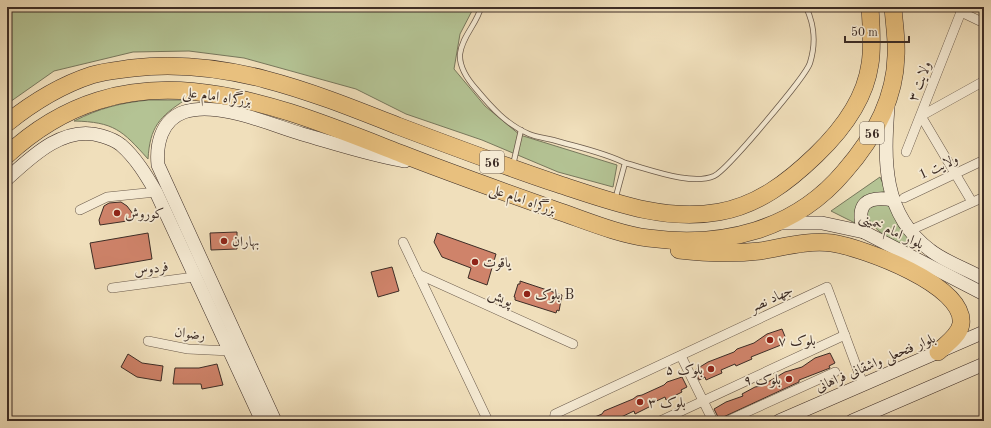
<svg xmlns="http://www.w3.org/2000/svg" width="991" height="428" font-family="'Old Standard TT',Amiri,serif">
<style>
.green{fill:#b4c394;stroke:#78785d}
.building{fill:#cf836a;stroke:#3d2d26}
.lines{fill:none;stroke-linecap:round;stroke-linejoin:round}
.lane-casing{stroke:#6a5a4b;stroke-width:6}
.street-casing{stroke:#6a5a4b;stroke-width:10}
.secondary-casing{stroke:#3d2d26;stroke-width:14}
.highway-casing{stroke:#3d2d26;stroke-width:18}
.lane{stroke:#f5ead3;stroke-width:4.5}
.street{stroke:#f5ead3;stroke-width:9}
.secondary{stroke:#f5ead3;stroke-width:13}
.highway{stroke:#e8c07e;stroke-width:17}
.poi-dot{fill:#8f2418;stroke:#f5ead3;stroke-width:1.5}
.labels{text-anchor:middle;stroke-width:3.5;stroke-linejoin:round;paint-order:stroke}
.shield{fill:#f5ead3;stroke:#74665a;stroke-width:1}
.shield-label{font-size:13px;font-weight:bold;fill:#3d2d26}
.street-label{font-size:14px;fill:#3d2d26;stroke:#f5ead3}
.poi-label{font-size:14px;fill:#3d2d26;stroke:#f5ead3;text-anchor:start}
</style>
<rect width="100%" height="100%" fill="#f0dfbb"/>
<filter id="stains"><feTurbulence type="fractalNoise" baseFrequency=".005" numOctaves="4"/><feColorMatrix values="0 0 0 0 .2 0 0 0 0 .09 0 0 0 0 .02 0 0 0 .5 -.17"/></filter>
<radialGradient id="worn" r=".72"><stop offset=".6" stop-color="#630" stop-opacity="0"/><stop offset="1" stop-color="#630" stop-opacity=".3"/></radialGradient>
<!-- green -->
<g class="green">
<polygon points="7,7 474,7 460,34 454,69 485,106 520,135 617,165 613,187 558,172 482,140 406,114 356,89 244,58 189,51 133,52 54,71 7,104"/>
<path d="M149 100H185C159 117 150 127 148 159 122 130 114 122 74 121 100 108 120 103 149 100Z"/>
<polygon points="880,177 886,191 866,197 857,224 831,211"/>
<path d="M883 203 890 206 899 227 915 246 913 251C897 241 871 233 867 213L872 204Z"/>
</g>
<!-- building -->
<g class="building">
<polygon points="121,202 127,206 133,214 134,220 100,225 99,220 104,206 109,203"/>
<polygon points="237,232 237,249 211,250 210,233"/>
<polygon points="148,233 152,259 95,269 90,243"/>
<polygon points="437,233 496,254 487,285 468,278 471,268 442,257 434,242"/>
<polygon points="392,267 399,291 378,297 371,272"/>
<polygon points="520,281 562,295 559,311 557,310 556,313 515,300 515,297 514,297 518,284 520,284"/>
<polygon points="782,329 786,339 780,342 781,345 751,357 752,359 736,366 735,364 721,370 722,373 706,380 705,377 699,380 695,370 708,362 734,352 737,349 754,343 767,334"/>
<polygon points="830,353 835,363 829,366 830,368 799,380 799,382 719,419 714,409 726,402 743,396 742,394 755,387 761,386 785,372 802,367 815,358"/>
<polygon points="128,354 142,363 163,366 161,381 137,377 121,367"/>
<polygon points="217,364 223,385 202,389 201,384 173,384 175,368 199,368"/>
<polygon points="682,377 687,387 681,390 682,392 666,400 665,397 650,404 651,406 635,414 634,411 619,418 620,421 585,421 602,414 604,411 633,399 637,396 642,395 664,385 667,382"/>
</g>
<g class="lines">
<!-- lane casing -->
<g class="lane-casing">
<g id="lane">
<path d="M481 7C477 24 462 36 460 54 459 67 468 80 476 89 491 107 507 125 529 134 536 137 545 138 553 140 577 147 603 152 625 163L615 200"/>
<path d="M625 163C649 169 691 186 714 176 727 170 806 76 810 63 816 43 815 26 806 7"/>
<polyline points="513,165 521,130"/>
</g>
</g>
<!-- street casing -->
<g class="street-casing">
<g id="street">
<polyline points="957,7 961,12 984,23"/>
<polyline points="921,116 972,202"/>
<polyline points="921,116 984,81"/>
<polyline points="906,152 961,12"/>
<polyline points="904,198 984,160"/>
<polyline points="80,210 107,197 156,192"/>
<polyline points="911,230 984,197"/>
<polyline points="403,242 488,421"/>
<polyline points="418,274 573,344"/>
<polyline points="112,288 194,277"/>
<polyline points="148,341 188,349 230,351"/>
<polyline points="681,356 713,421"/>
<polyline points="554,421 555,414 827,287 863,384"/>
<polyline points="660,421 845,335"/>
<polyline points="727,421 835,372"/>
</g>
</g>
<!-- secondary casing -->
<g class="secondary-casing">
<g id="secondary">
<path d="M888 107C884 160 882 214 930 250 945 262 967 269 984 279"/>
<path d="M7 179C32 156 65 124 102 136 109 138 116 141 121 145 136 158 146 175 156 192L262 421"/>
<polyline points="780,223 822,223 864,232 984,294"/>
<path d="M864 232C855 204 866 195 894 200"/>
<path d="M275 421 158 165C156 145 161 120 184 112 218 101 269 124 302 134 337 144 370 155 405 161"/>
<polyline points="779,421 984,332"/>
<polyline points="852,421 984,364"/>
</g>
</g>
<!-- highway casing -->
<g class="highway-casing">
<g id="highway">
<path d="M7 123C32 103 61 85 92 75 105 71 119 70 133 68 226 57 312 92 398 126 451 146 504 166 558 184 610 201 664 222 719 212 758 205 788 182 816 155 841 131 865 100 870 64 873 46 871 25 870 7"/>
<path d="M7 155C130 41 269 102 402 154 453 174 504 192 555 210 585 220 617 234 648 238 723 248 795 230 844 172 873 139 895 99 896 56 897 39 894 23 893 7"/>
<path d="M679 250C705 253 734 254 760 251 784 247 807 240 832 243 863 248 966 285 961 324 959 336 946 344 938 352"/>
</g>
</g>
<!-- lane -->
<use href="#lane" class="lane"/>
<!-- street -->
<use href="#street" class="street"/>
<!-- secondary -->
<use href="#secondary" class="secondary"/>
<!-- highway -->
<use href="#highway" class="highway"/>
</g>
<!-- markers -->
<g class="poi-dot">
<circle cx="117" cy="213" r="4"/>
<circle cx="224" cy="241" r="4"/>
<circle cx="475" cy="262" r="4"/>
<circle cx="527" cy="294" r="4"/>
<circle cx="770" cy="340" r="4"/>
<circle cx="711" cy="369" r="4"/>
<circle cx="789" cy="379" r="4"/>
<circle cx="640" cy="402" r="4"/>
</g>
<g class="labels">
<!-- shield labels -->
<g class="shield">
<rect x="860" y="122" width="24" height="22" rx="3"/>
<rect x="480" y="151" width="24" height="22" rx="3"/>
</g>
<g class="shield-label">
<text x="872" y="138">56</text>
<text x="492" y="167">56</text>
</g>
<!-- street labels -->
<g class="street-label">
<text transform="translate(919 81) rotate(-69)" y="5">ولایت ۳</text>
<text transform="translate(217 96) rotate(8)" y="5">بزرگراه امام علی</text>
<text transform="translate(938 166) rotate(-25)" y="5">ولایت 1</text>
<text transform="translate(523 199) rotate(19)" y="5">بزرگراه امام علی</text>
<text transform="translate(892 230) rotate(25)" y="5">بلوار امام خمینی</text>
<text transform="translate(151 268) rotate(-8)" y="5">فردوس</text>
<text transform="translate(501 297) rotate(24)" y="5">پویش</text>
<text transform="translate(771 298) rotate(-25)" y="5">جهاد نصر</text>
<text transform="translate(190 333) rotate(7)" y="5">رضوان</text>
<text transform="translate(875 362) rotate(-23)" y="5">بلوار فتحعلی واشقانی فراهانی</text>
</g>
<!-- poi labels -->
<g class="poi-label">
<text x="125" y="218">کوروش</text>
<text x="232" y="246">بهاران</text>
<text x="483" y="267">یاقوت</text>
<text x="535" y="299">بلوک B</text>
<text x="778" y="345">بلوک ۷</text>
<text x="703" y="374" text-anchor="end">بلوک ۵</text>
<text x="781" y="384" text-anchor="end">بلوک ۹</text>
<text x="648" y="407">بلوک ۳</text>
</g>
</g>
<!-- margin -->
<rect width="991" height="428" fill="none" stroke="#f0dfbb" stroke-width="24"/>
<rect x="8" y="8" width="975" height="412" fill="none" stroke="#3d2d26" stroke-width="2"/>
<rect x="12" y="12" width="967" height="404" fill="none" stroke="#3d2d26"/>
<!-- scale -->
<path d="M845 36v6h64v-6" fill="none" stroke="#3d2d26" stroke-width="2"/>
<text x="851" y="36" font-size="12" fill="#3d2d26" stroke="#f5ead3" stroke-width="3" paint-order="stroke">50 m</text>
<rect width="100%" height="100%" filter="url(#stains)"/>
<rect width="100%" height="100%" fill="url(#worn)"/>
</svg>
